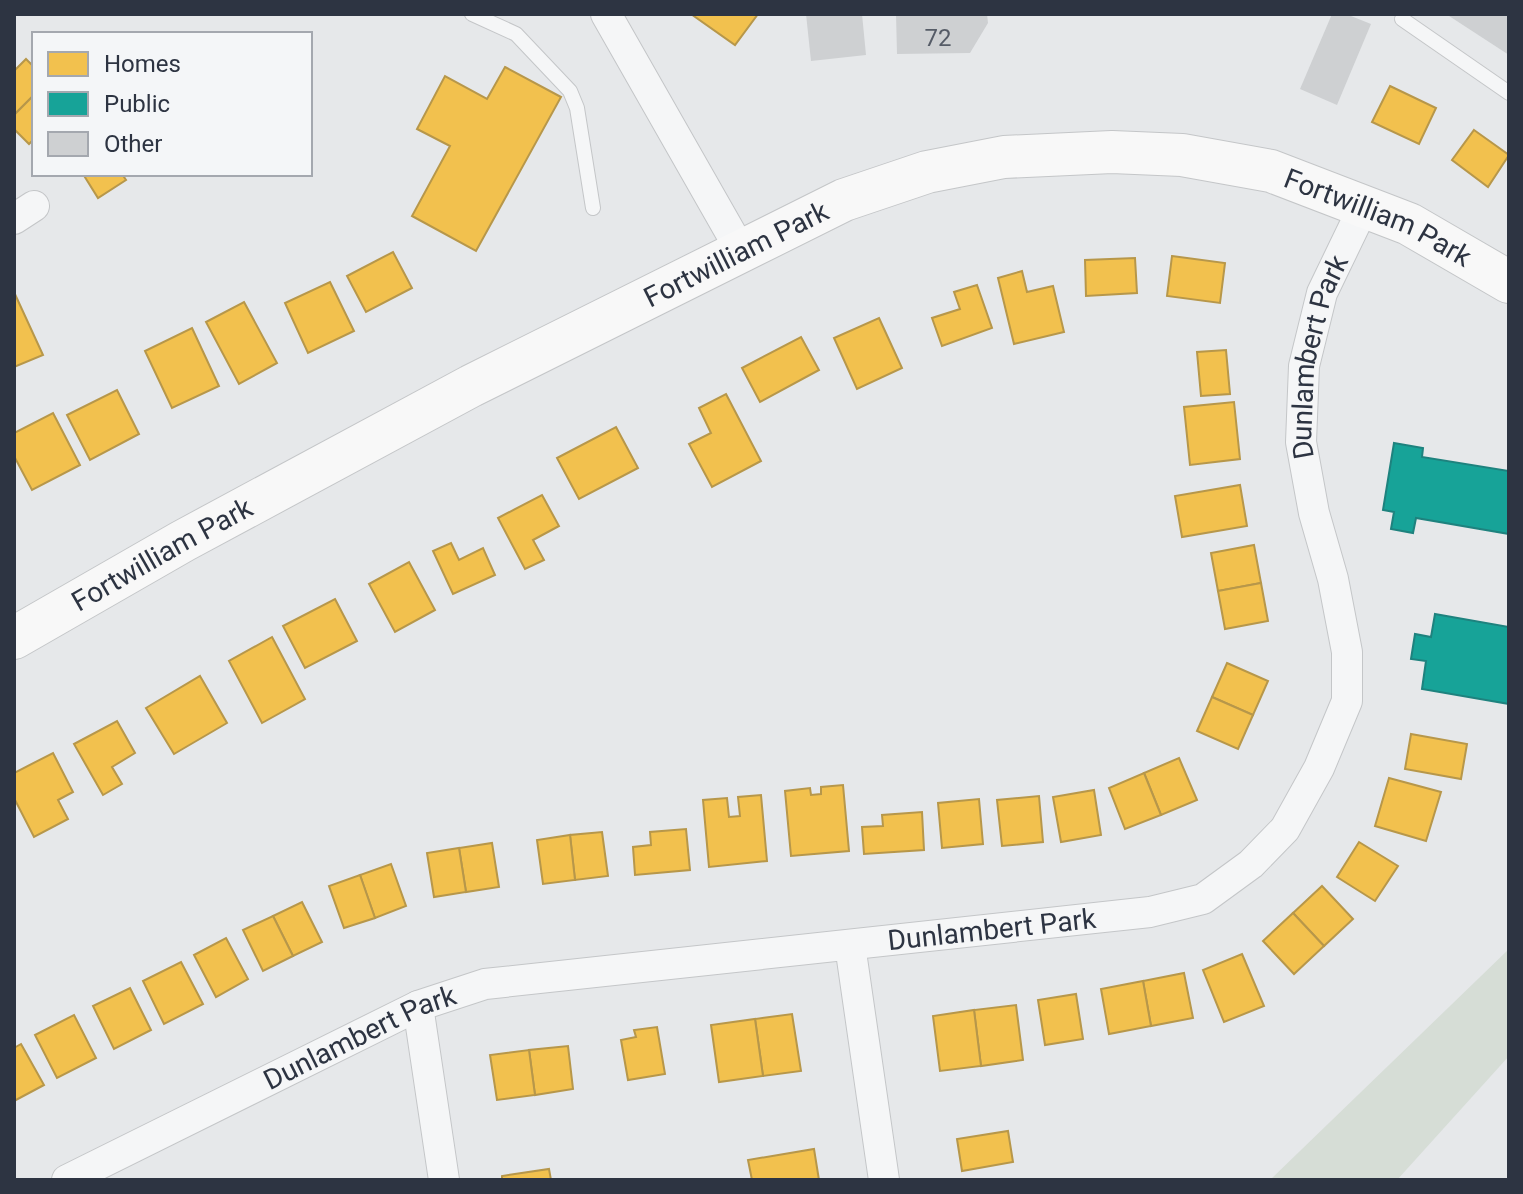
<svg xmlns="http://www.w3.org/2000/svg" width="1523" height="1194" font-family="Roboto,sans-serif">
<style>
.green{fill:#d6ddd6}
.homes{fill:#f2c14e;stroke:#b7974a;stroke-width:2}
.public{fill:#17a398;stroke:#1e827e;stroke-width:2}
.building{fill:#ced0d2}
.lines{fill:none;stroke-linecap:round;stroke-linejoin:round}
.lane-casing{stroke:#c4c6c8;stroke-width:16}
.street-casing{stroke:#c4c6c8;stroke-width:32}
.secondary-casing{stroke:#c4c6c8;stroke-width:44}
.lane{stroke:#f5f6f7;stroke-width:14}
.street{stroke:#f5f6f7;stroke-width:30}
.secondary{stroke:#f8f8f8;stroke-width:42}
.labels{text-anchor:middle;stroke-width:8;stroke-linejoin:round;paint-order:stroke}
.number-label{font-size:24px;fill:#565c67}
.street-label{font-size:28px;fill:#2d3442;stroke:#f4f6f8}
</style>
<rect width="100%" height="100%" fill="#e6e8ea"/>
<!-- green -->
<polygon class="green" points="1509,949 1509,1056 1397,1180 1270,1180"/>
<!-- homes -->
<g class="homes">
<polygon points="691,14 758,14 735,45"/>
<polygon points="26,59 34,67 34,95 14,115 14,71"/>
<polygon points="505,67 561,97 476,251 412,216 450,146 417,129 445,76 487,99"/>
<polygon points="1390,86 1436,108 1419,144 1372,122"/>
<polygon points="34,95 34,139 29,144 14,129 14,115"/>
<polygon points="1474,130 1509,155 1488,187 1452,160"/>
<polygon points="83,174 122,174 126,180 98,198"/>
<polygon points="393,252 412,288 366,312 347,276"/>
<polygon points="1172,256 1225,263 1220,303 1167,296"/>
<polygon points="1135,258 1137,293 1086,296 1085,260"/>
<polygon points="1022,271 1027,292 1053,286 1064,332 1014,344 998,278"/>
<polygon points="330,282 354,331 308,353 285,303"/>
<polygon points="977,285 992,328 942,346 932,318 960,309 954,292"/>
<polygon points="14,292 43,355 14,367"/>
<polygon points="244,302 277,363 239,384 206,322"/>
<polygon points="879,318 902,368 857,389 834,338"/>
<polygon points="192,328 219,386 172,408 145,351"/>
<polygon points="801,337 819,370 760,402 742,368"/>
<polygon points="1226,350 1230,394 1201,396 1197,352"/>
<polygon points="117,390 139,434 90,460 67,415"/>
<polygon points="726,394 761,461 712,487 689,444 711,433 699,408"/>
<polygon points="1234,402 1240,459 1190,465 1184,407"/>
<polygon points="53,413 80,465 32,490 14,456 14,433"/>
<polygon points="616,427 638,468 579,499 557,458"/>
<polygon points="1240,485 1247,526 1182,537 1175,496"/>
<polygon points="542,495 559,526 533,540 544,560 525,569 498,518"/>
<polygon points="451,543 459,560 483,548 495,575 453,594 433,551"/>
<polygon points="1254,545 1261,583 1218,591 1211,553"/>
<polygon points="409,562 435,610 395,632 369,584"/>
<polygon points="1261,583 1268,621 1225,629 1218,591"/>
<polygon points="335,599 357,641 305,668 283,626"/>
<polygon points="272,637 305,699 262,723 229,661"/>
<polygon points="1227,663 1268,681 1253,715 1212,697"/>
<polygon points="200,676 227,723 174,754 146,708"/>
<polygon points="1212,697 1253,715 1238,749 1197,731"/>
<polygon points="117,721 135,753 112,767 122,784 103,795 74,744"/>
<polygon points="1411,734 1467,744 1461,779 1405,769"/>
<polygon points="53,753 73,792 58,800 68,819 34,837 14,798 14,773"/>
<polygon points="1179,758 1197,800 1161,815 1144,773"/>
<polygon points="1144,773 1161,815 1125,829 1109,788"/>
<polygon points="1389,778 1441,792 1426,841 1375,826"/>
<polygon points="843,785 849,851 791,856 785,791 810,788 811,795 821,794 821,787"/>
<polygon points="1094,790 1101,835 1061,842 1053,797"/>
<polygon points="761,795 767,861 709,867 703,800 727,798 729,817 740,816 738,797"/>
<polygon points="1039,796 1043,842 1002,846 997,800"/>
<polygon points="979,799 983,844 942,848 938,803"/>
<polygon points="922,812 924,850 864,854 862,827 883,826 882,815"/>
<polygon points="686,829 690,870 635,875 633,847 651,845 650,832"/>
<polygon points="602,832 608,876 575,880 570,835"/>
<polygon points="570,835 575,880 543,884 537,840"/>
<polygon points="1359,842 1398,866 1375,901 1337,877"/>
<polygon points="492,843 499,887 466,892 459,848"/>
<polygon points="459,848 466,892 434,897 427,853"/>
<polygon points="391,864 406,906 375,918 360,875"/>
<polygon points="360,875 375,918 344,928 329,886"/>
<polygon points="1322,886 1353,919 1324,946 1293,913"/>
<polygon points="302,902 322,942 293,956 273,916"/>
<polygon points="1293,913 1324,946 1294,974 1263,941"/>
<polygon points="273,916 293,956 263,971 243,930"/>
<polygon points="226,938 248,979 216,997 194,955"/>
<polygon points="1242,954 1264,1006 1224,1022 1203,970"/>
<polygon points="181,962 203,1004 164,1024 143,981"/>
<polygon points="1184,973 1193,1018 1151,1026 1143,981"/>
<polygon points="1143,981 1151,1026 1109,1034 1101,989"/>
<polygon points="130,988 151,1030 114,1049 93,1006"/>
<polygon points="1076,994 1083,1039 1045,1045 1038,1000"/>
<polygon points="1016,1005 1023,1060 981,1066 974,1010"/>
<polygon points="974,1010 981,1066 940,1071 933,1016"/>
<polygon points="792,1014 801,1071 763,1076 755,1019"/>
<polygon points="74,1015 96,1058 57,1078 35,1035"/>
<polygon points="755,1019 763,1076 719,1082 711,1025"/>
<polygon points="657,1027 665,1074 628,1080 621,1040 636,1037 634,1030"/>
<polygon points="21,1044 44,1085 14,1101 14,1048"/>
<polygon points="568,1046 573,1089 535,1095 529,1050"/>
<polygon points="529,1050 535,1095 497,1100 490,1055"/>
<polygon points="1008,1131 1013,1162 962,1171 957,1139"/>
<polygon points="814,1149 819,1180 752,1180 748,1160"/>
<polygon points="549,1169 551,1180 502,1180 502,1176"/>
</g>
<!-- public -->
<g class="public">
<polygon points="1394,443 1423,448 1422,457 1509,471 1509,534 1416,518 1413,533 1391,529 1394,512 1383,510"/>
<polygon points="1435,614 1509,627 1509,704 1422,689 1426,661 1411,659 1415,634 1431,637"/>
</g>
<!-- building -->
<g class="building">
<polygon points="806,14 862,14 866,55 811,61"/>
<polygon points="896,14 987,14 988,23 970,53 897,54"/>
<polygon points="1332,14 1346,14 1371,24 1337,105 1300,89"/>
<polygon points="1446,14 1509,14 1509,55"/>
</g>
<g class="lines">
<!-- lane casing -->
<g class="lane-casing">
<g id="lane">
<polyline points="472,14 516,34 570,91 577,108 593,208"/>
<polyline points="1402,19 1509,93"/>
</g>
</g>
<!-- street casing -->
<g class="street-casing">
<g id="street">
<polyline points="606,14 741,251"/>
<polyline points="14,219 34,206"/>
<polyline points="850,945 884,1180"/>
<polyline points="418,1006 444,1180"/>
<path id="s1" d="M67 1180 418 1006 485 984 1150 912 1203 899 1251 864 1285 829 1319 768 1347 701V652L1333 579 1314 513 1301 442 1304 366 1322 293 1363 208"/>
</g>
</g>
<!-- secondary casing -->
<g class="secondary-casing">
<g id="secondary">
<path id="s2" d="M14 638 183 541 471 386 844 200 927 172 1004 157 1112 152 1182 155 1271 171 1409 224 1509 282"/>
</g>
</g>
<!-- lane -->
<use href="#lane" class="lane"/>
<!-- street -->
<use href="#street" class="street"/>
<!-- secondary -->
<use href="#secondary" class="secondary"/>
</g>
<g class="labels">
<!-- number labels -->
<g class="number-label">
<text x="938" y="46">72</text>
</g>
<!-- street labels -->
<g class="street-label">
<text dy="10" stroke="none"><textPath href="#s2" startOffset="1490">Fortwilliam Park</textPath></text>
<text dy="10" stroke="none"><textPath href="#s2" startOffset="818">Fortwilliam Park</textPath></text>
<text dy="10" stroke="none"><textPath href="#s1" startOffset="1788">Dunlambert Park</textPath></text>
<text dy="10" stroke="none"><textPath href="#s2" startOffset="170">Fortwilliam Park</textPath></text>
<text dy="10" stroke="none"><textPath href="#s1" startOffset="972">Dunlambert Park</textPath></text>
<text dy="10" stroke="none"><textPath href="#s1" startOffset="326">Dunlambert Park</textPath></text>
</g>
</g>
<!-- border -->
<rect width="1523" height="1194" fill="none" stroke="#2d3442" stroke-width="32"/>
<!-- legend -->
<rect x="32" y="32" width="280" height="144" fill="#f4f6f8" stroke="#a4a8af" stroke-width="2"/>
<rect x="48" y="52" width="40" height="24" fill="#f2c14e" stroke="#a4a8af" stroke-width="2"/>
<text x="104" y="72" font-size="24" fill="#2d3442">Homes</text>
<rect x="48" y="92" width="40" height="24" fill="#17a398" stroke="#a4a8af" stroke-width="2"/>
<text x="104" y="112" font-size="24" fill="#2d3442">Public</text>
<rect x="48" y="132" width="40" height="24" fill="#ced0d2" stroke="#a4a8af" stroke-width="2"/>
<text x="104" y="152" font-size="24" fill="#2d3442">Other</text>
</svg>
